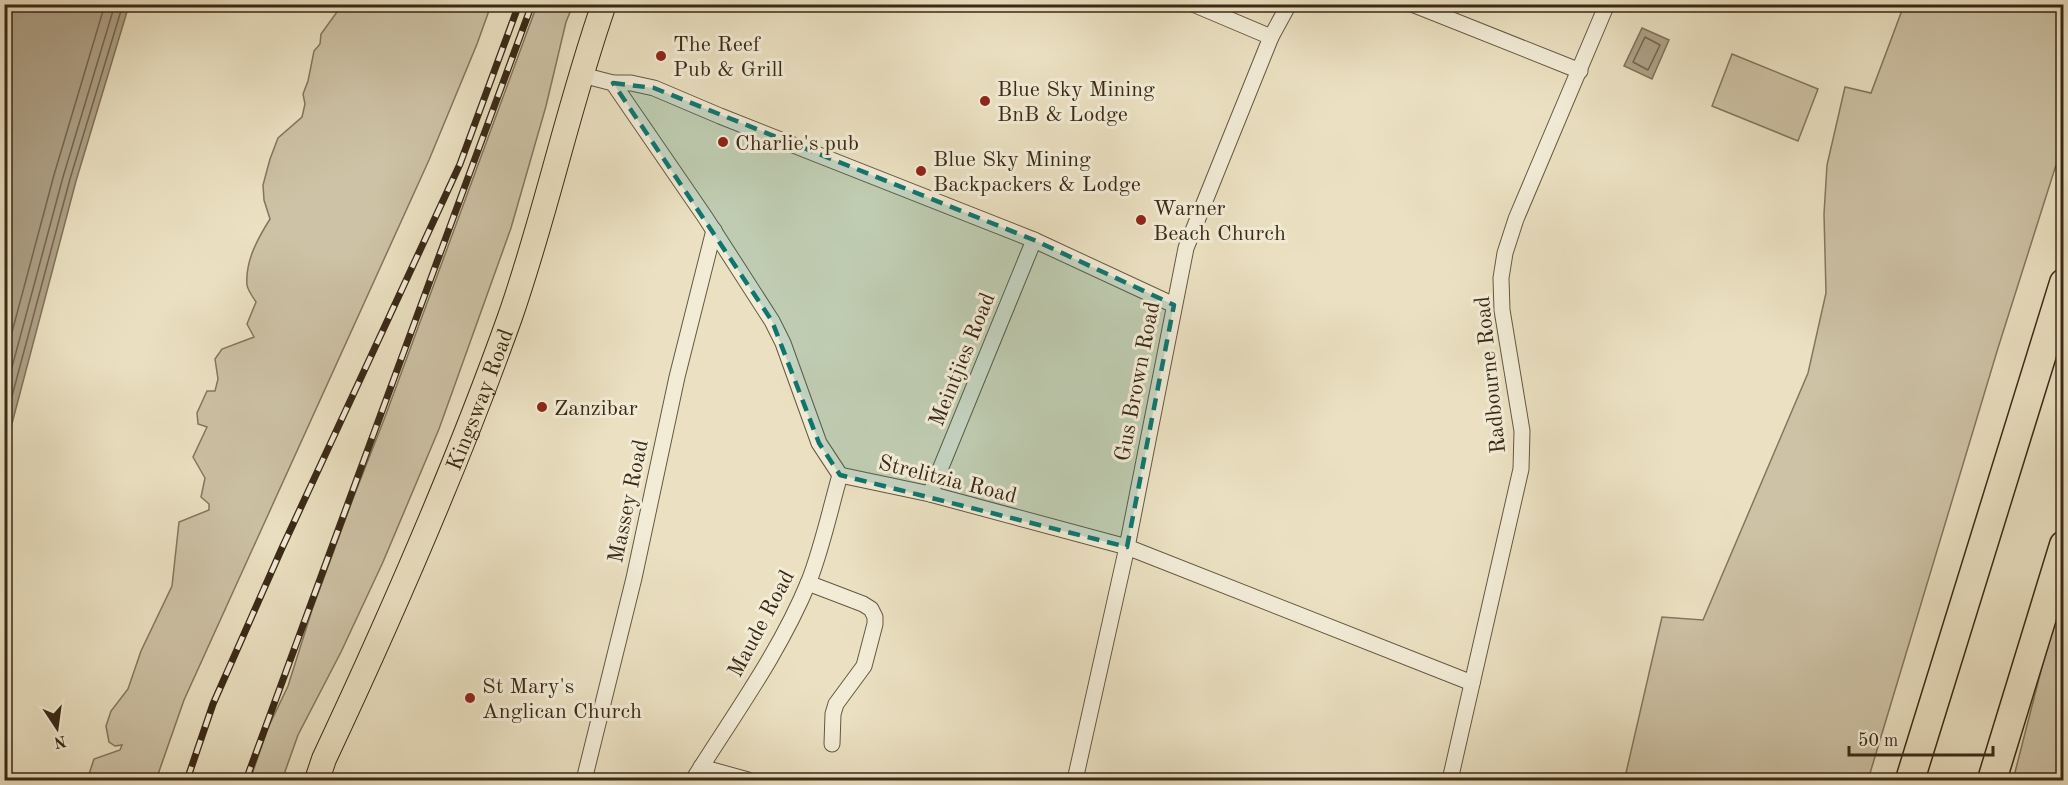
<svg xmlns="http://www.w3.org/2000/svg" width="2068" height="785" font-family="'Old Standard TT',serif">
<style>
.green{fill:#cdc2a5;stroke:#84765e;stroke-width:1.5}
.water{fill:#afa288;stroke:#80725a;stroke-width:1.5}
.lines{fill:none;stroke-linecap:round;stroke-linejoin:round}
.shore{stroke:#74664f;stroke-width:1.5}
.minor-casing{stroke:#665741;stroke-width:17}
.primary-casing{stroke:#3a2916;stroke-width:26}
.motorway-casing{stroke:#3a2916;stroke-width:31}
.minor{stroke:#f2ecd7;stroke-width:15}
.primary{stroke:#ebe1c2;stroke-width:24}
.motorway{stroke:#ebe1c2;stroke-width:28}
.rail-casing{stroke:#3a2916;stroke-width:7}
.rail{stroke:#f2ecd7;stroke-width:4.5;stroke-dasharray:14;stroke-linecap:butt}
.marked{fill:#0f766e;fill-opacity:0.2;stroke:#0f766e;stroke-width:4.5;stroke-dasharray:12 8;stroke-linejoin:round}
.poi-dot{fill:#8f2418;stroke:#f2ecd7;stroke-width:2}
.labels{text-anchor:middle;stroke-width:6;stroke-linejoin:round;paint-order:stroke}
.poi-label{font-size:22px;fill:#3a2916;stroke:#f2ecd7;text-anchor:start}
.street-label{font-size:22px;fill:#3a2916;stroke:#f2ecd7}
</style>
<rect width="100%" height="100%" fill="#ebe1c2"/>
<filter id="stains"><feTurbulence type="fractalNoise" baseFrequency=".00333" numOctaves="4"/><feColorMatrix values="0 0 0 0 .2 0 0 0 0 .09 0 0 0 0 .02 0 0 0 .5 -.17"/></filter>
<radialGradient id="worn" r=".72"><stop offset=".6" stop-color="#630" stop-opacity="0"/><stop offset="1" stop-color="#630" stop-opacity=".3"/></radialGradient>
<!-- green -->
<g class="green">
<path d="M342 5H491L477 44 429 160 184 700 156 780H87L94 759 120 750 122 745 115 746 109 742 106 726 111 711 128 689 141 651 172 586 179 522 209 510V504L201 497 205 478 193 457 207 427 198 424 197 413 207 391H215L218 379 215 359 222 349 254 337 247 324 256 302C253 297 248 291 247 285 245 261 258 238 270 219L264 200 263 185 270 159 278 138 302 117 305 104 303 94 308 81 314 51 320 44 321 34Z"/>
<polygon points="537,5 573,5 566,22 546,106 511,228 439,429 383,562 341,652 298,735 282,780 250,780 268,728 288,686 312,610 354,496 385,417"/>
<polygon points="1904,5 2063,5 2063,143 1998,348 1868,780 1632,780 1626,773 1662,617 1703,620 1808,373 1826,293 1824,214 1827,165 1845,87 1871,93"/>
<polygon points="1732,54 1818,89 1798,141 1712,106"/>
<polygon points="2063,597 2063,780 2013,780 2043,663"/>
</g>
<!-- water -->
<g class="water">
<polygon points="5,4 129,5 76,181 5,450"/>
<polygon points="1642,28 1669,40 1652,79 1624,66"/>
</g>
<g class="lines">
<!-- shore -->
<g class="shore">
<polygon points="1645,37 1660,45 1648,70 1633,62"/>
<polyline points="4,362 54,175 105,4"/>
<polyline points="4,397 63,177 115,4"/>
<polyline points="4,426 70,179 123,4"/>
</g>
<!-- minor casing -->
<g class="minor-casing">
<g id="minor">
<polyline points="1193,4 1271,37"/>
<polyline points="1412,4 1580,71"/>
<polyline points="582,75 613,83 631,83 654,88 720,116 1034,240 1174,305"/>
<polyline points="613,83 705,217 772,321 783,343 819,443 840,475 930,494 1127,547 1472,683"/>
<polyline points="930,494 1034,240"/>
<polyline points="808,583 863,604 871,609 875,617 875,624 864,666 836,704 833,714 832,744"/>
<polyline points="701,767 748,780"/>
<polyline points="584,780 634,578 677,377 714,230"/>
<path d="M693 780C733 716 780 652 809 581 822 548 830 510 840 475"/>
<polyline points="1075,780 1127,547 1186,248 1271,37 1289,4"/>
<polyline points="1450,780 1521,469 1522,431 1502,310 1501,278 1505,253 1516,219 1607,4"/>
</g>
</g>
<!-- primary casing -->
<g class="primary-casing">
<g id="primary">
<path id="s1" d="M317 780 324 759C392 614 456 468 510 317 546 214 568 107 604 4"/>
</g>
</g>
<!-- motorway casing -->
<g class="motorway-casing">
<g id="motorway">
<polyline points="1910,780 2064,283"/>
<polyline points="1992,780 2064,545"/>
</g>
</g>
<!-- minor -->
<use href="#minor" class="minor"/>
<!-- primary -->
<use href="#primary" class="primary"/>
<!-- motorway -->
<use href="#motorway" class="motorway"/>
<!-- rail casing -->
<g class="rail-casing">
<g id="rail">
<polyline points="187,780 213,704 282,548 460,164 519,4"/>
<polyline points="246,780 532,4"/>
</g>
</g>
<!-- rail -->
<use href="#rail" class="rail"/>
</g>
<!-- marked area -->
<path class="marked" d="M613 83 654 88 1034 240 1174 305 1127 547 840 475 819 443 772 321Z"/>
<!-- markers -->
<g class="poi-dot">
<circle cx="661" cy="56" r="6"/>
<circle cx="985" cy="101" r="6"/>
<circle cx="723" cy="142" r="6"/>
<circle cx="921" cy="171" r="6"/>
<circle cx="1141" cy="220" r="6"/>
<circle cx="542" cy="407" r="6"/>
<circle cx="470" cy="698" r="6"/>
</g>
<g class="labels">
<!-- poi labels -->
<g class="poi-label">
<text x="673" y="51">The Reef<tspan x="673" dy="25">Pub &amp; Grill</tspan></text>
<text x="997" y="96">Blue Sky Mining<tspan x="997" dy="25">BnB &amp; Lodge</tspan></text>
<text x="735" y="150">Charlie's pub</text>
<text x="933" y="166">Blue Sky Mining<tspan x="933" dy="25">Backpackers &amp; Lodge</tspan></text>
<text x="1153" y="215">Warner<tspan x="1153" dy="25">Beach Church</tspan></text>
<text x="554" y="415">Zanzibar</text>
<text x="482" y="693">St Mary's<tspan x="482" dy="25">Anglican Church</tspan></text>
</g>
<!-- street labels -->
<g class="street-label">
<text transform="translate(961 359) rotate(-68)" y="8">Meintjies Road</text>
<text transform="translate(1489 375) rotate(-96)" y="8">Radbourne Road</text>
<text transform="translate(1136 381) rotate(-79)" y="8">Gus Brown Road</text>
<text dy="8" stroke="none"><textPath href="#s1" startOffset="414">Kingsway Road</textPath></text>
<text transform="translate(948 478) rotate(14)" y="8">Strelitzia Road</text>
<text transform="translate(627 501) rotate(-78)" y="8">Massey Road</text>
<text transform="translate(760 623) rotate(-62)" y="8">Maude Road</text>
</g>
</g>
<!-- margin -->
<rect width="2068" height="785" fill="none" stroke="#ebe1c2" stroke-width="24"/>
<rect x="6" y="6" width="2056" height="773" fill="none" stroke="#3a2916" stroke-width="3"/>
<rect x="12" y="12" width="2044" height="761" fill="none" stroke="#3a2916" stroke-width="1.5"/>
<!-- north arrow -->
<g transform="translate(57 728) rotate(167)" stroke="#f2ecd7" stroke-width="4.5" paint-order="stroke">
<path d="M0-4.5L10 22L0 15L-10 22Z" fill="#3a2916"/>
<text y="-9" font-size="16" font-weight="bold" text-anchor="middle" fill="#3a2916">N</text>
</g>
<!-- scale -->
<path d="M1849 746v9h144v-9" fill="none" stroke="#3a2916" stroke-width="3"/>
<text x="1858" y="746" font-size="18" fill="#3a2916" stroke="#f2ecd7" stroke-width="4.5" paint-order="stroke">50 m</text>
<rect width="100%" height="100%" filter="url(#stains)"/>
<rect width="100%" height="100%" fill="url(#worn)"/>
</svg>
